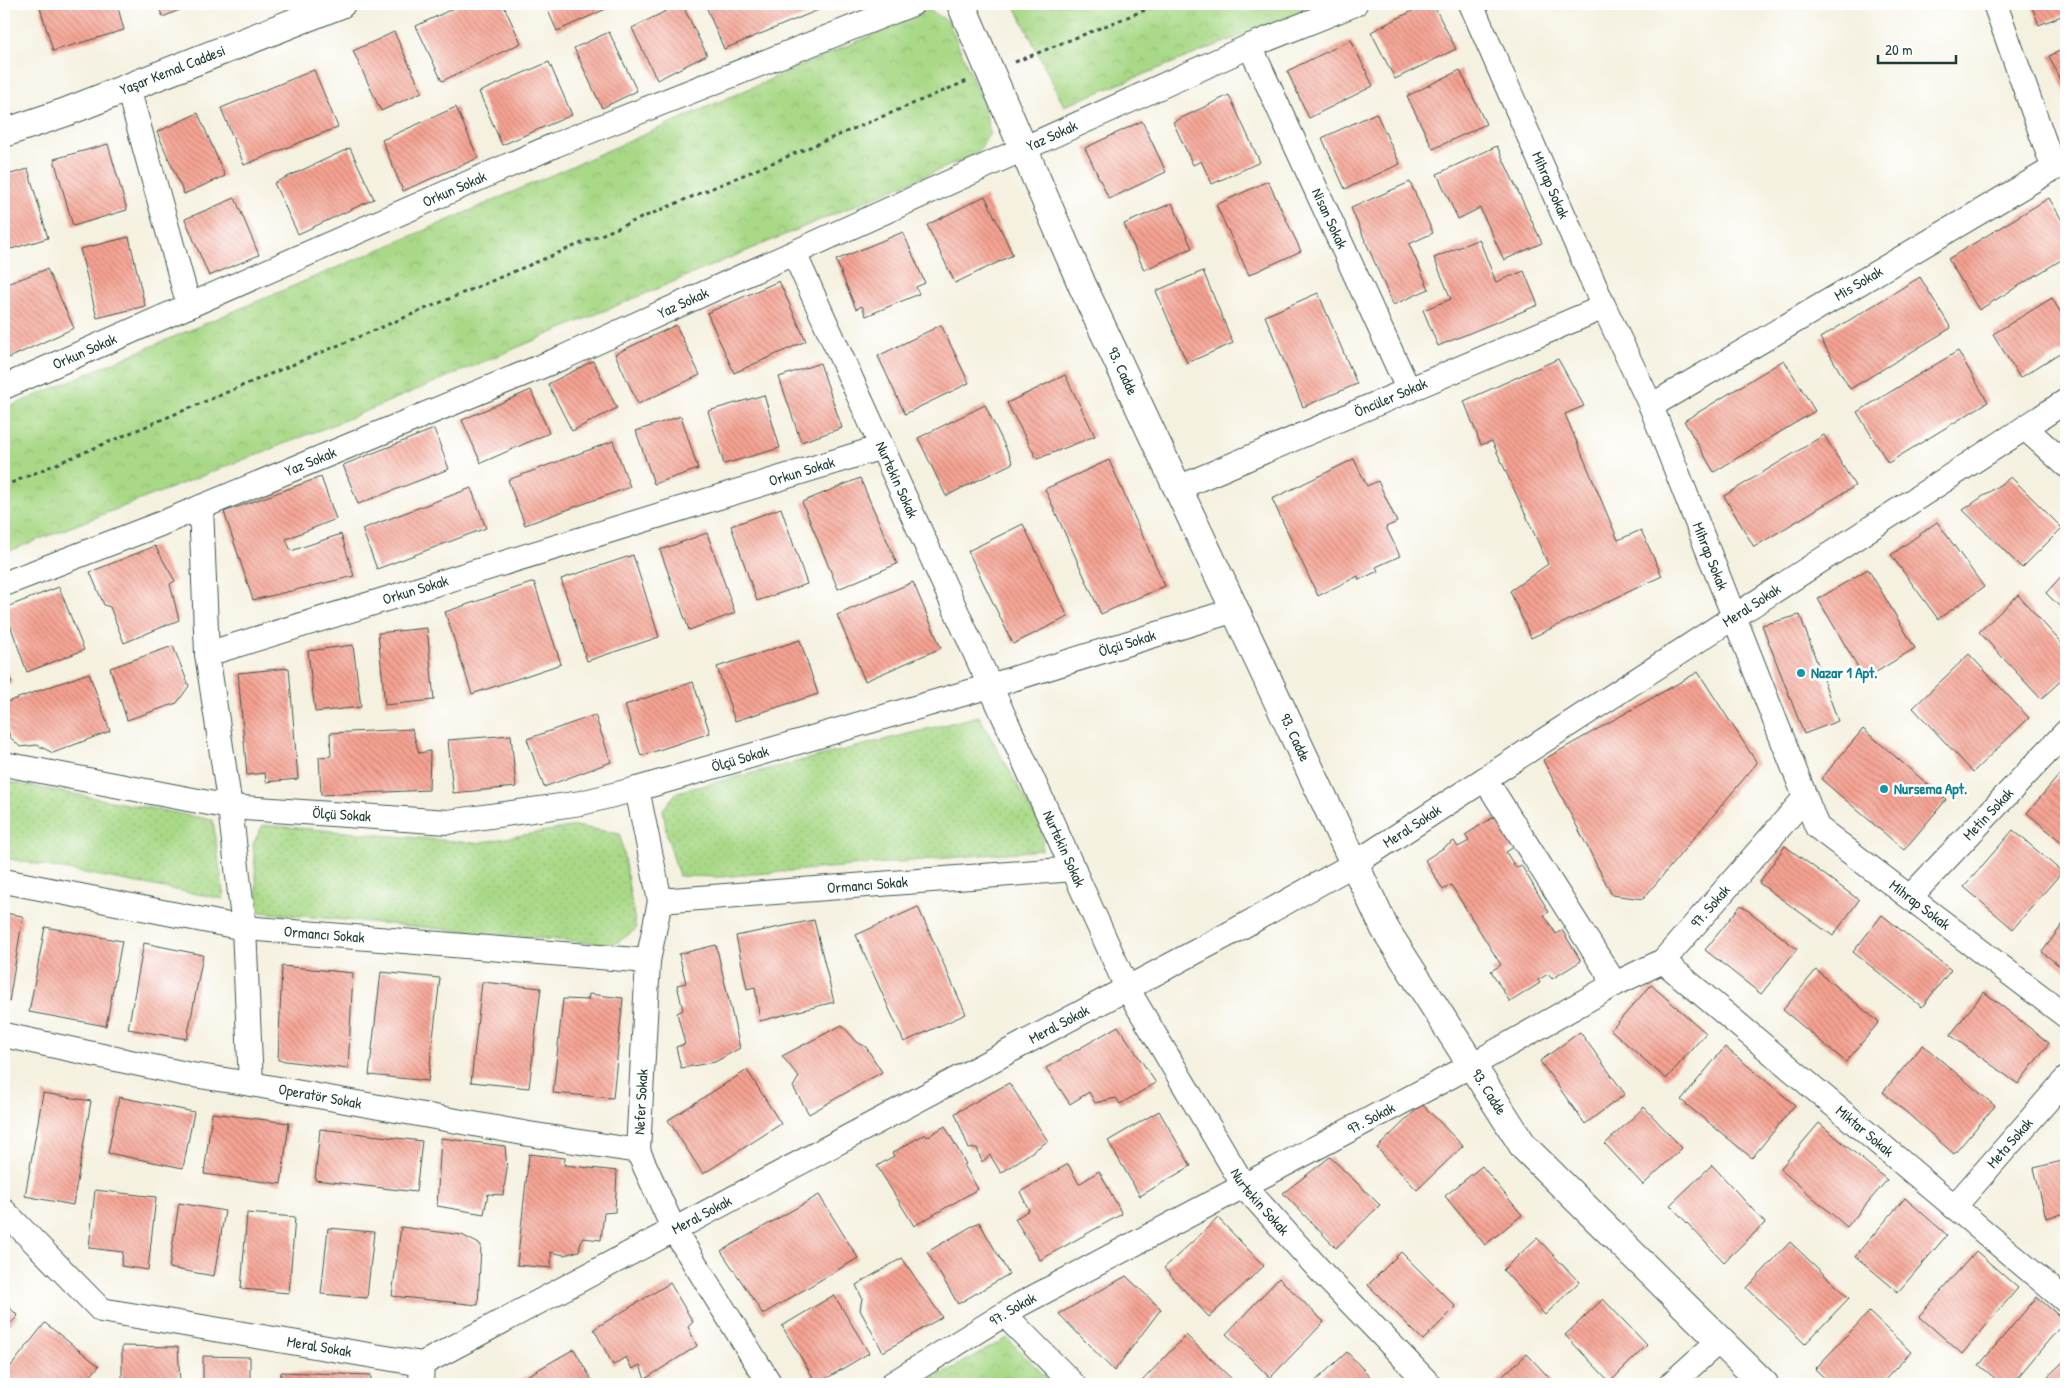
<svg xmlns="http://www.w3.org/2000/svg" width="2070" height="1388" font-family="'Patrick Hand',sans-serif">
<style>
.grass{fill:url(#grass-dots);stroke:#648b5e}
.park{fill:url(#park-crowns);stroke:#648b5e}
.building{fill:url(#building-back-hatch)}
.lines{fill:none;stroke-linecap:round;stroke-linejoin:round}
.street-casing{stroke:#3f584e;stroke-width:26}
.secondary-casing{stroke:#3f584e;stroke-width:30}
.path{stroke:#3f584e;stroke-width:3;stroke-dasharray:4 4;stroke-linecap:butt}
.street{stroke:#fff;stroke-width:24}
.secondary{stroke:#fff;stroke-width:28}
.culture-dot{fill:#0f9aa8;stroke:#fff;stroke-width:2}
.labels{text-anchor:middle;stroke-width:5;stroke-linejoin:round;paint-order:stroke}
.street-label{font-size:15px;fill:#1f3d34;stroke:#fff}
.culture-label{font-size:15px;font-weight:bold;fill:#0d838f;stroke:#fff;text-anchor:start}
</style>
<defs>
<pattern id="grass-dots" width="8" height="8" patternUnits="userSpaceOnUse" patternTransform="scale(1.25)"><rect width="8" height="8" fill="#a9d987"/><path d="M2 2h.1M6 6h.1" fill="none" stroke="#91bb75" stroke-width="1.8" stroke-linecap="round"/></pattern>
<pattern id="park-crowns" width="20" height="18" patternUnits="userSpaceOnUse" patternTransform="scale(1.25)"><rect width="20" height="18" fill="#a9d987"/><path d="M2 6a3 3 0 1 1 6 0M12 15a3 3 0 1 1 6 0" fill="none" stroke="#91bb75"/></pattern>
<pattern id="building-back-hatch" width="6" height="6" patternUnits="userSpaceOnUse" patternTransform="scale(1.25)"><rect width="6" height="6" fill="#f6a292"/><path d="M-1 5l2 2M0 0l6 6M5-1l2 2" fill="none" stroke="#c78578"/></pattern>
</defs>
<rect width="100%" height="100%" fill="#fff"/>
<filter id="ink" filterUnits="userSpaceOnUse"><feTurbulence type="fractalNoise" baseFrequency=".02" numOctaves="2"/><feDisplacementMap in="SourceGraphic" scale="10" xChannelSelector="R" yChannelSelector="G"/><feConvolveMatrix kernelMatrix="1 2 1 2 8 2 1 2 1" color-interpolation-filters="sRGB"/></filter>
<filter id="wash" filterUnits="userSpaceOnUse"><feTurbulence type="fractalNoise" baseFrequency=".0096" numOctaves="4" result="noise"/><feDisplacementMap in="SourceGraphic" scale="20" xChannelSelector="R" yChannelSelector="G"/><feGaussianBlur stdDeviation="1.12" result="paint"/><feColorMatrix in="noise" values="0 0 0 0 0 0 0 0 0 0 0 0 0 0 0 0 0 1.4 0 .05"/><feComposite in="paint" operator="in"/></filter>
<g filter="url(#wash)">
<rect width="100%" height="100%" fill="#f5f1e0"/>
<!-- grass -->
<g class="grass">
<polygon points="979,716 1042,829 1042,850 720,877 679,876 667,836 663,809 677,792"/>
<polygon points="4,781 213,820 224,899 4,858"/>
<polygon points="263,825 477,843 576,826 620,834 636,929 614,945 259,912 253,844"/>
</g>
<!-- park -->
<g class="park">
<polygon points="1014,4 1321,4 1064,106"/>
<polygon points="929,10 948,21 984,105 990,133 977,154 340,422 4,553 4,409 451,219"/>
<polygon points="1007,1338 1053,1384 924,1384"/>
</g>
<g id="blocks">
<!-- building -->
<g class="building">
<polygon points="39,4 117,4 124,30 53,51"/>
<polygon points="157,4 193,4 163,17"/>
<polygon points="463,4 503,4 521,43 442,81 416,26"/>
<polygon points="545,4 617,4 557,31"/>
<polygon points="680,4 682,4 707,55 657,80 632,28"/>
<polygon points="705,4 827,4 828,6 724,49"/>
<polygon points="1426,4 1433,4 1456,49 1395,79 1371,32"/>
<polygon points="2031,4 2066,4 2066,14 2039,25"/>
<polygon points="394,32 422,92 381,111 353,51"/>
<polygon points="609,32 637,91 602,108 574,48"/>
<polygon points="1351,40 1373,86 1309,118 1287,71"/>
<polygon points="2066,48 2066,94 2049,56"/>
<polygon points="549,62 572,115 502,145 479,92"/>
<polygon points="314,70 338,127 244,165 221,108"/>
<polygon points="1460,70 1486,124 1433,149 1407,96"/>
<polygon points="1229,95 1260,162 1212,184 1201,161 1193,165 1173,122"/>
<polygon points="456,107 478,158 403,191 382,140"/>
<polygon points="198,113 225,176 184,194 157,132"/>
<polygon points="1376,113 1400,164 1345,189 1322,138"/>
<polygon points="1142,121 1166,172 1109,199 1085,148"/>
<polygon points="108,144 127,210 73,226 54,159"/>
<polygon points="1497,146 1542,243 1504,260 1480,208 1458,219 1437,174"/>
<polygon points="350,148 374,199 298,234 274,183"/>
<polygon points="28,169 48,238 11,249 4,222 4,176"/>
<polygon points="1268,181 1301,251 1249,275 1216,205"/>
<polygon points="1410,182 1433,233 1409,244 1429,289 1393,305 1351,208"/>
<polygon points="985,196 1013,255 955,283 927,225"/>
<polygon points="235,198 259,255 209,276 185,219"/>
<polygon points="2049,198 2066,227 2066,257 1979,310 1948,259"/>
<polygon points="1172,203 1192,248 1144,270 1124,224"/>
<polygon points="903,232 925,283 916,287 919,294 866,316 862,306 856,309 836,260"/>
<polygon points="129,237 145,306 97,318 80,249"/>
<polygon points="1479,239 1496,282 1524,271 1538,305 1438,346 1423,310 1451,299 1434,258"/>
<polygon points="47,269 74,328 9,358 4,345 4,285"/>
<polygon points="1203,271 1233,343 1187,363 1156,291"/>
<polygon points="1920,277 1951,328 1850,389 1820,338"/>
<polygon points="779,281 806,341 734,373 707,313"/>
<polygon points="1318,293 1357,384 1303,407 1265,316"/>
<polygon points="2052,298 2066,321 2066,349 2020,378 1993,334"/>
<polygon points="676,325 700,375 638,404 615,354"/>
<polygon points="941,325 969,383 905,414 878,356"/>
<polygon points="1958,351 1988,402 1888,463 1857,412"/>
<polygon points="1558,359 1584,406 1565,414 1618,540 1641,530 1662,576 1531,638 1510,591 1548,564 1492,441 1481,445 1464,401"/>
<polygon points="1784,360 1815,411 1714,472 1684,421"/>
<polygon points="593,361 617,408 572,431 548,384"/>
<polygon points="820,363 842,428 801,442 779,377"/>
<polygon points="1065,375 1095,436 1037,459 1007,403"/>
<polygon points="531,390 549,433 481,463 462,420"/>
<polygon points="764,395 780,448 724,464 708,411"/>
<polygon points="985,405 1013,463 946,496 918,438"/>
<polygon points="681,416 698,469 654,484 636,431"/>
<polygon points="434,429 449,469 358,504 343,465"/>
<polygon points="1824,435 1855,486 1754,547 1724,496"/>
<polygon points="613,441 630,487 525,525 508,480"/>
<polygon points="1354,459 1367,486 1378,481 1397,522 1386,527 1400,556 1376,567 1378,571 1359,580 1358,576 1318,596 1272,499"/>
<polygon points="1109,460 1165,586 1101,614 1045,489"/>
<polygon points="321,477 336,519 286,539 291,551 341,534 354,576 253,600 224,512"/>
<polygon points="2011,477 2062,528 2022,568 1963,510"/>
<polygon points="860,478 897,564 838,589 802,502"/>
<polygon points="471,488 486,528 377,569 362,529"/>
<polygon points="781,508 807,584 757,601 731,526"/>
<polygon points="1937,522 1984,587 1938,619 1891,555"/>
<polygon points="1023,524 1068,617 1013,644 968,551"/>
<polygon points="707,533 735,613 689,630 660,550"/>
<polygon points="155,546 175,581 170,584 179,620 124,643 110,607 104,605 90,572"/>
<polygon points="633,555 659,637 587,661 561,579"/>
<polygon points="1868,569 1915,648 1865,679 1818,599"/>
<polygon points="2066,571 2066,613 2046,593"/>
<polygon points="534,582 561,664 472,694 445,612"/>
<polygon points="913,582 941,648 865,681 837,615"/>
<polygon points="59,587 84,650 27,672 4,608"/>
<polygon points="2018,595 2066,648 2066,676 2041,699 1979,632"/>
<polygon points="1800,615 1838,721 1804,734 1762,625"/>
<polygon points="427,628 434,700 385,705 378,633"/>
<polygon points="800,640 818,694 735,721 717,667"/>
<polygon points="353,645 361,707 315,712 308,651"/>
<polygon points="173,646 189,686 177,703 127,720 110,668"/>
<polygon points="1969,654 2029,718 1973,772 1913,708"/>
<polygon points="4,664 12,683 4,686"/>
<polygon points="289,668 298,779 266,782 265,773 247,775 238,673"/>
<polygon points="1698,672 1757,763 1643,899 1612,895 1543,760"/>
<polygon points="89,673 110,731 53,753 37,745 20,747 10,737 4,716 4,703"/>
<polygon points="693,682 710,733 641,756 625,705"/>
<polygon points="595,715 611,762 544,787 527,739"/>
<polygon points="412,729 419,753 430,751 429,790 321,795 319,757 331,756 330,733"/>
<polygon points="1863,729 1946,800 1904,850 1821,779"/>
<polygon points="511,735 516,787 453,793 448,740"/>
<polygon points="2066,767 2066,846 2027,813"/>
<polygon points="1495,816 1514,847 1506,852 1516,868 1521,865 1549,912 1544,915 1556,934 1562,930 1581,961 1552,979 1548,974 1538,980 1540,983 1510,1002 1491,971 1501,965 1451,885 1443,890 1425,860 1454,841 1458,847 1469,841 1465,835"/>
<polygon points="2013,830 2062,872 2013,929 1964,887"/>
<polygon points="1785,846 1859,900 1833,936 1759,883"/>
<polygon points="1741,905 1797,949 1761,994 1705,950"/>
<polygon points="918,907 966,1014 904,1042 856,935"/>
<polygon points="4,913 23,916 9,1002 4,1001"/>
<polygon points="1882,915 1951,970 1922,1007 1853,952"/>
<polygon points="814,920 834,1002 760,1021 755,987 747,989 736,936"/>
<polygon points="2066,920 2066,971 2042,952"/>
<polygon points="45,927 122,941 106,1026 29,1012"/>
<polygon points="144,943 203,955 187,1039 128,1029"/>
<polygon points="716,945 740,1048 715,1062 681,1068 676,1047 685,1044 677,1013 683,1010 677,985 686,983 679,954"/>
<polygon points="282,966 353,973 348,1069 278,1060"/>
<polygon points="1816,970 1879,1022 1846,1062 1783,1010"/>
<polygon points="381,972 440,978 428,1081 369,1075"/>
<polygon points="482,982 541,988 529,1088 471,1082"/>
<polygon points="1651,985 1706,1033 1666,1079 1611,1030"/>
<polygon points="1984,992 2049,1043 2018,1084 1950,1035"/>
<polygon points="589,994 623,998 613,1098 553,1093 563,999 588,1000"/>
<polygon points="842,1025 857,1042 866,1047 882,1072 809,1114 793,1087 799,1077 782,1056"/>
<polygon points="1118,1026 1156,1083 1120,1104 1116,1098 1095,1103 1089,1092 1070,1104 1046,1068"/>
<polygon points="1580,1032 1625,1094 1585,1124 1540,1061"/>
<polygon points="1923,1045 1995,1106 1954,1154 1883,1092"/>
<polygon points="1725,1047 1795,1105 1752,1158 1681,1100"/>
<polygon points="747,1070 781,1124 703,1174 668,1120"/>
<polygon points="1009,1083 1048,1141 1001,1173 990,1155 982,1162 977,1148 969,1149 955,1113"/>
<polygon points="43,1093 91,1101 73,1205 25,1196"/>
<polygon points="119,1097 194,1112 183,1168 108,1153"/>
<polygon points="1422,1104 1463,1146 1417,1190 1377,1148"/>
<polygon points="1644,1107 1682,1148 1643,1185 1605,1144"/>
<polygon points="1159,1111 1191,1166 1140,1196 1108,1141"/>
<polygon points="212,1113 289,1123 281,1184 204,1174"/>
<polygon points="1819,1123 1887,1180 1847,1227 1780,1169"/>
<polygon points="945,1126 966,1164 964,1165 978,1189 914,1226 877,1166 894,1156 892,1153 925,1134 927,1137"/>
<polygon points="320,1129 422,1141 416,1192 315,1180"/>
<polygon points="441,1138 505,1146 507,1169 503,1195 488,1194 484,1214 437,1206"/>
<polygon points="529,1154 565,1158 564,1165 617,1171 615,1212 604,1213 601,1240 582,1238 579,1251 564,1255 551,1252 551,1268 517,1265"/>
<polygon points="1330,1157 1380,1205 1336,1248 1283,1193"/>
<polygon points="2066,1160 2066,1213 2046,1218 2034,1168"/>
<polygon points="1068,1164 1079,1184 1099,1171 1122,1214 1040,1260 1015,1219 1029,1210 1020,1192"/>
<polygon points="1712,1165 1765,1223 1724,1262 1670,1205"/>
<polygon points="1482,1166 1522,1215 1485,1245 1445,1196"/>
<polygon points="95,1190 156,1197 148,1270 121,1266 123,1252 89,1248"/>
<polygon points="819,1195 858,1258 763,1314 721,1251"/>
<polygon points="1905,1198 1947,1235 1898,1292 1855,1256"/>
<polygon points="179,1203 225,1211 214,1276 169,1268"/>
<polygon points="247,1213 295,1217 289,1293 241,1289"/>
<polygon points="1218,1218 1264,1266 1209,1317 1164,1268"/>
<polygon points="979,1222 1009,1274 958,1304 927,1252"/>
<polygon points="401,1227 462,1235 481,1245 478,1305 392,1296"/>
<polygon points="328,1228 374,1232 367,1298 321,1294"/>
<polygon points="1537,1238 1579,1282 1545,1315 1503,1270"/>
<polygon points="1790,1242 1849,1298 1805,1344 1747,1288"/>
<polygon points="1976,1251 2018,1288 1962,1354 1919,1316"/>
<polygon points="1401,1252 1456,1307 1423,1340 1368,1285"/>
<polygon points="902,1258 942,1317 883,1352 860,1310 862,1298 856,1285"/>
<polygon points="1126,1276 1161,1309 1114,1371 1059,1314"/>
<polygon points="1279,1278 1324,1322 1270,1378 1226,1334"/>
<polygon points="670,1283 693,1322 688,1327 697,1346 645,1379 640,1365 632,1369 626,1357 613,1365 594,1329"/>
<polygon points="834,1295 869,1353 817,1384 782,1326"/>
<polygon points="2037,1297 2065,1321 2012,1384 2002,1384 1979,1365"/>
<polygon points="1603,1299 1647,1345 1610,1382 1565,1335"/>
<polygon points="4,1302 18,1316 4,1330"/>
<polygon points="1869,1312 1911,1352 1881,1384 1831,1384 1815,1369"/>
<polygon points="45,1323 99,1366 84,1384 4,1384 4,1375"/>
<polygon points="1186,1335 1237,1384 1139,1384"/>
<polygon points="122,1346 178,1347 180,1384 122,1384"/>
<polygon points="574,1349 594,1384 513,1384"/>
<polygon points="1347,1352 1377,1384 1312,1384"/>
<polygon points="1527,1354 1555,1384 1494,1384"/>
<polygon points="203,1356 250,1357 250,1384 203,1384"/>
<polygon points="2066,1359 2066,1384 2040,1384"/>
<polygon points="281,1372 371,1375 371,1384 280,1384"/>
</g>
</g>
</g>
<g filter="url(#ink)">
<use href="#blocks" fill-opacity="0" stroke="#3f584e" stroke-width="1"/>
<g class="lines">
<!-- street casing -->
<g class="street-casing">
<g id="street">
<path id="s1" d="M1471 4 1604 307 1651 406 1817 827 2066 1016"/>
<polyline points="1995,4 2054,169"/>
<path id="s2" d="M1250 46 1409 391"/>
<polyline points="128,88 189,306"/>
<path id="s3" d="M794 253 1127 988 1244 1186 1324 1275 1429 1384"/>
<path id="s4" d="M4 387 555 145 912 4"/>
<path id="s5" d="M1651 406 2066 161"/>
<polyline points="2025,428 2066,465"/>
<path id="s6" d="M1178 488 1604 307"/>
<polyline points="201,507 207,654 230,807 244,928 251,1084"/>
<path id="s7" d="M4 584 160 524 564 357 1250 46 1355 4"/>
<path id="s8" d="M207 654 882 447"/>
<path id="s9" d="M4 764 230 807 448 822 581 803 637 789 990 686 1235 610"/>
<polyline points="1485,779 1615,984"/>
<polyline points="637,789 660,901 648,961 638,1151 674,1230 770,1384"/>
<path id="s10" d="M4 881 244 928 648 961"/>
<path id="s11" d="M1910 897 2066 732"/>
<path id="s12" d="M660 901 1074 869"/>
<path id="s13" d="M1663 961 2066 1301"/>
<path id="s14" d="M4 1035 186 1074 251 1084 529 1134 638 1151"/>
<path id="s15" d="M1954 1207 2066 1079"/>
<path id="s16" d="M4 1211 101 1310 422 1364 1229 934 1354 864 2066 401"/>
<polyline points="1005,1315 1073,1384"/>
<polyline points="421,1384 422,1364"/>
<path id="s17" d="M892 1384 1019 1305 1472 1065 1615 984 1663 961 1805 798"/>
<polyline points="1671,1384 1720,1340"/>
</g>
</g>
<!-- secondary casing -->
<g class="secondary-casing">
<g id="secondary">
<path id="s18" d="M961 4 1083 287 1385 929 1524 1147 1764 1384"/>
<path id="s19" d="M4 133 66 112 341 4"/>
</g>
</g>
<!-- path -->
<g class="path">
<polyline points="1015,62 1160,4"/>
<polyline points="4,486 967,81"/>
</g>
<!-- street -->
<use href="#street" class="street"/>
<!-- secondary -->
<use href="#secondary" class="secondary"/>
</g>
</g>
<!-- markers -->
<g class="culture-dot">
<circle cx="1801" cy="673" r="5"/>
<circle cx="1884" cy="789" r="5"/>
</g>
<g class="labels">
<!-- street labels -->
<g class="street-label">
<text dy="5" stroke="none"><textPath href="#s19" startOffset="180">Yaşar Kemal Caddesi</textPath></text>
<text dy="5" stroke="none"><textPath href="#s7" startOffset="1140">Yaz Sokak</textPath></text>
<text dy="5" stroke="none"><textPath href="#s1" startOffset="198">Mihrap Sokak</textPath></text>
<text dy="5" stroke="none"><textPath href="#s4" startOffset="492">Orkun Sokak</textPath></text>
<text dy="5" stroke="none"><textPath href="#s2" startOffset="190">Nisan Sokak</textPath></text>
<text dy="5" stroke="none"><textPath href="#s5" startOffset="241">Mis Sokak</textPath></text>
<text dy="5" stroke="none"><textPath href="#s7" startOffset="735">Yaz Sokak</textPath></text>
<text dy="5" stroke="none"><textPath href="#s4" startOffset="88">Orkun Sokak</textPath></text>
<text dy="5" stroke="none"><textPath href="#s18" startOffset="401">93. Cadde</textPath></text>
<text dy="5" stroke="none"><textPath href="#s6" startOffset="231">Öncüler Sokak</textPath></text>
<text dy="5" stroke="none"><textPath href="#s7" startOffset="330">Yaz Sokak</textPath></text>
<text dy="5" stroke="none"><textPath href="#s8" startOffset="622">Orkun Sokak</textPath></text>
<text dy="5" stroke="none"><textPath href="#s3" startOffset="249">Nurtekin Sokak</textPath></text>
<text dy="5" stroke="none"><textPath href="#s1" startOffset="602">Mihrap Sokak</textPath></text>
<text dy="5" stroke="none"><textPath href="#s8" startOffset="218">Orkun Sokak</textPath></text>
<text dy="5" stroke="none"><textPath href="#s16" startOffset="1996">Meral Sokak</textPath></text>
<text dy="5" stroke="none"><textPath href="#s9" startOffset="1152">Ölçü Sokak</textPath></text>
<text dy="5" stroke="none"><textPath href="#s18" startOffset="806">93. Cadde</textPath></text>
<text dy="5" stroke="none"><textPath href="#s9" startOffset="748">Ölçü Sokak</textPath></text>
<text dy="5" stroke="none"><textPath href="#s11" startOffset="114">Metin Sokak</textPath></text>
<text dy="5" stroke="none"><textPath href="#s9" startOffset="342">Ölçü Sokak</textPath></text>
<text dy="5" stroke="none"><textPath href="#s16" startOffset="1591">Meral Sokak</textPath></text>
<text dy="5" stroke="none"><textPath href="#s3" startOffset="654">Nurtekin Sokak</textPath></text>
<text dy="5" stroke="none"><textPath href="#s12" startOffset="208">Ormancı Sokak</textPath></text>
<text dy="5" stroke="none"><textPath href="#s17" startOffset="952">97. Sokak</textPath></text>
<text dy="5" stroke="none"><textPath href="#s1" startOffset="1022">Mihrap Sokak</textPath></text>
<text dy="5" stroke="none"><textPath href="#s10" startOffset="325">Ormancı Sokak</textPath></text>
<text dy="5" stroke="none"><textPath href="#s16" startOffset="1186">Meral Sokak</textPath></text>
<text dy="5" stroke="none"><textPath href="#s18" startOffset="1211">93. Cadde</textPath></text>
<text dy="5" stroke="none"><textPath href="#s14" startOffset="322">Operatör Sokak</textPath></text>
<text transform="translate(641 1102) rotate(-87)" y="5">Nefer Sokak</text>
<text dy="5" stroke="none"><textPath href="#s17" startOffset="548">97. Sokak</textPath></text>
<text dy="5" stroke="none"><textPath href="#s13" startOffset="264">Miktar Sokak</textPath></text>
<text dy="5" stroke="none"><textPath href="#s15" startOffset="85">Meta Sokak</textPath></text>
<text dy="5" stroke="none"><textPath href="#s3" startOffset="1059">Nurtekin Sokak</textPath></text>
<text dy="5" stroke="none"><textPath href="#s16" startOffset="781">Meral Sokak</textPath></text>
<text dy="5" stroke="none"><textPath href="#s17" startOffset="142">97. Sokak</textPath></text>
<text dy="5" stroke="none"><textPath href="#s16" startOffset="360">Meral Sokak</textPath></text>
</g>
<!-- culture labels -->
<g class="culture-label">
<text x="1811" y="678">Nazar 1 Apt.</text>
<text x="1894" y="794">Nursema Apt.</text>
</g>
</g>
<!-- margin -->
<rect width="2070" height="1388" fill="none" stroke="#fff" stroke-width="20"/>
<!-- scale -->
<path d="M1878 55v8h78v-8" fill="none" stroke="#1f3d34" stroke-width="2.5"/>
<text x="1885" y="55" font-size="15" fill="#1f3d34" stroke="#ffffff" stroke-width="4" paint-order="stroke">20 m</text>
</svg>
